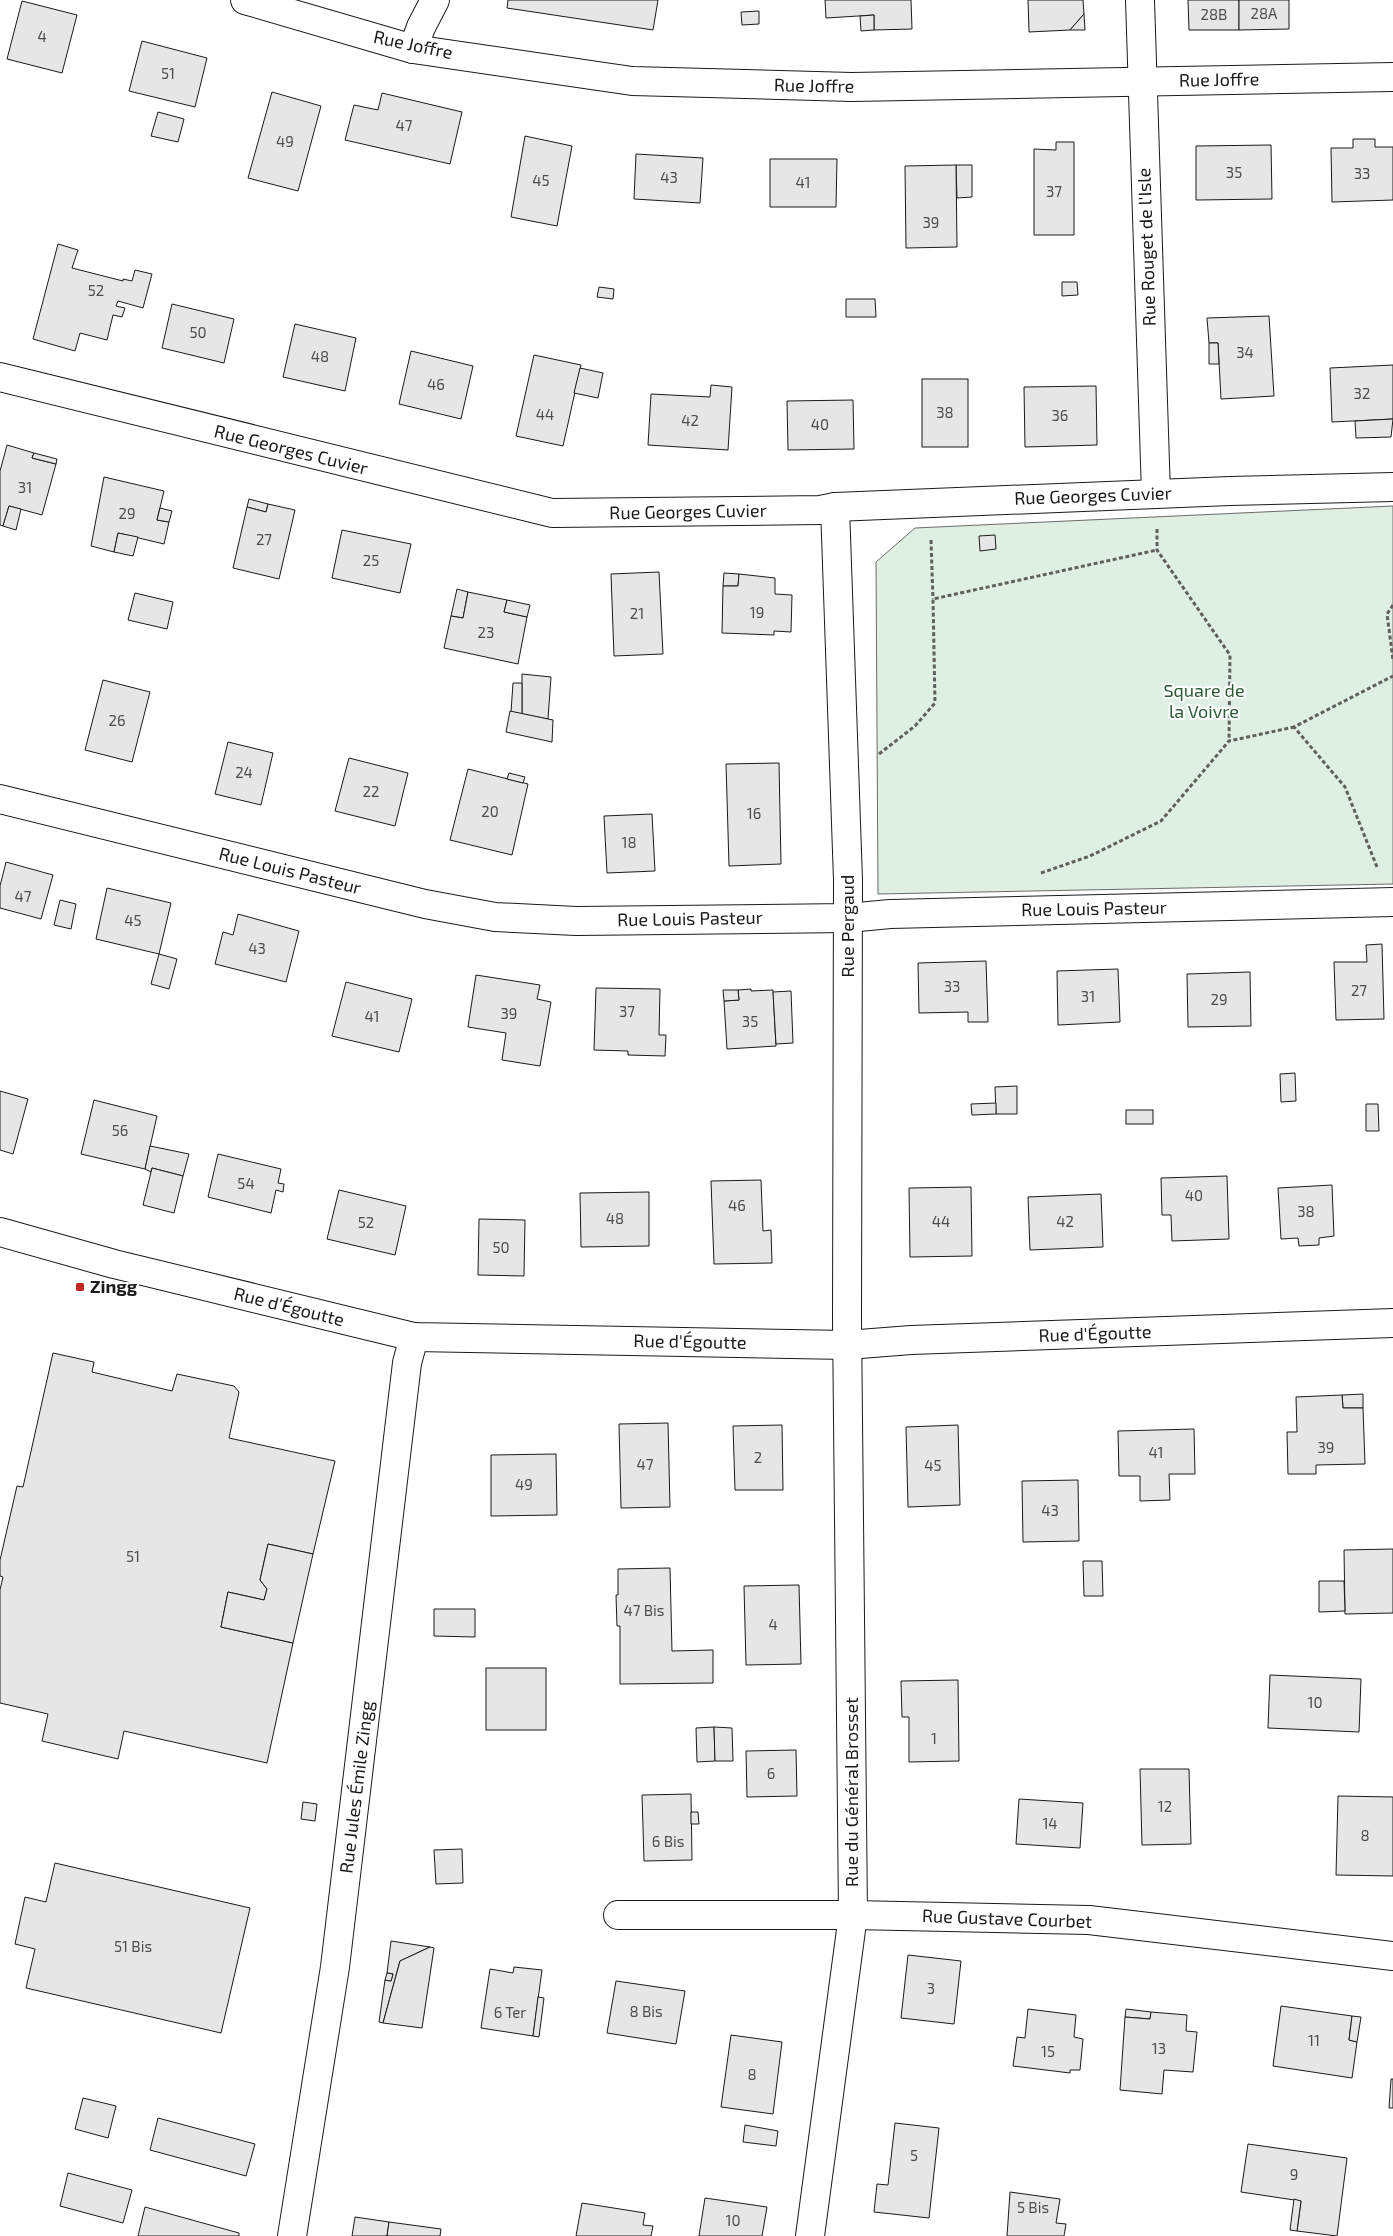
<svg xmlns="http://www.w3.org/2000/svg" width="1393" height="2236" font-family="'Exo 2',sans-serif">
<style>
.green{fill:#e0efe3;stroke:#6a6a6a}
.building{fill:#e6e6e6;stroke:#1a1a1a}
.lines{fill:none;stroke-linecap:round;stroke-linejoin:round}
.minor-casing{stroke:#1a1a1a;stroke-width:30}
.secondary-casing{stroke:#1a1a1a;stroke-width:30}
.path{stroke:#5f5f5f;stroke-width:3;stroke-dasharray:4 2.5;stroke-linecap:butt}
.minor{stroke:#fff;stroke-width:28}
.secondary{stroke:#fff;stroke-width:28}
.poi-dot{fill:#c62828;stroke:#fff;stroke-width:2}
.labels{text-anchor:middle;stroke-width:4;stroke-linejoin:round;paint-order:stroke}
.number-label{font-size:15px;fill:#4d4d4d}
.street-label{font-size:18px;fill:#1a1a1a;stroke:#fff}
.park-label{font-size:18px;fill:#2b5a34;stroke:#fff}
.poi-label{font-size:18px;font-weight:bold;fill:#1a1a1a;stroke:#fff;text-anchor:start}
</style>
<rect width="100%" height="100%" fill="#fff"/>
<!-- green -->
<polygon class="green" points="1393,506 1393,884 878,894 876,562 915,528"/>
<!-- building -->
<g class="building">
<polygon points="508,0 658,0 653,30 507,8"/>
<polygon points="825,0 911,0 912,29 874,30 874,15 826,18"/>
<polygon points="1028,0 1083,0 1084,14 1070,30 1029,32"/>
<polygon points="1188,0 1239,0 1239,30 1189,30"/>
<polygon points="1239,0 1289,0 1289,29 1239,30"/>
<polygon points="22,1 77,15 62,73 7,59"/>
<polygon points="759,11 759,24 742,25 741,12"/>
<polygon points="1084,14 1085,30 1070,30"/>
<polygon points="874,15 874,30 861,31 860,16"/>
<polygon points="142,41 207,58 195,107 129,91"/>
<polygon points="272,92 321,106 298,191 248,178"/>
<polygon points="382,93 462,112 450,164 345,140 354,105 378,110"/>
<polygon points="158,112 184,119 178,142 151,136"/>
<polygon points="525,136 572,146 557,226 511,217"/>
<polygon points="1353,139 1375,139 1375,147 1393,147 1393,200 1332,202 1331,148 1353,148"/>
<polygon points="1056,142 1074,142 1074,235 1034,235 1034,149 1056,150"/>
<polygon points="1271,145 1272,199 1196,200 1196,146"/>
<polygon points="636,154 703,158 700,203 634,199"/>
<polygon points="770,159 837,159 836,207 770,207"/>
<polygon points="956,165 972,165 972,197 957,198"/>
<polygon points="956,165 957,247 906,248 905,166"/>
<polygon points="58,244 78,250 72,268 123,281 123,279 132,281 135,270 152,274 143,308 118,301 116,306 125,308 122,317 113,315 107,340 80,333 75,351 33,339"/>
<polygon points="1062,282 1077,282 1078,295 1062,296"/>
<polygon points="599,287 614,289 613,299 597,297"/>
<polygon points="846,299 875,299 876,317 846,317"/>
<polygon points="172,304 234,319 224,363 162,348"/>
<polygon points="1269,316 1274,396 1221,399 1218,343 1209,343 1207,318"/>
<polygon points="295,324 356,338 345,391 283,377"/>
<polygon points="1209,343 1218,343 1219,364 1209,364"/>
<polygon points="411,351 473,366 461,419 399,404"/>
<polygon points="534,355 581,365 563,446 516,436"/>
<polygon points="1393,365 1393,419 1332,422 1330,368"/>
<polygon points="580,368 603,373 598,398 574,393"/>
<rect x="922" y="379" width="46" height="68"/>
<polygon points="711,385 732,387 728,450 648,445 651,394 710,397"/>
<polygon points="1096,386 1097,445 1025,447 1024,387"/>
<polygon points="853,400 854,449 788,450 787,401"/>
<polygon points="1393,419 1391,437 1356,438 1355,421"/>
<polygon points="7,445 34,453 32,458 56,464 42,515 9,506 3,526 0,525 0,471"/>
<polygon points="34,453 57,459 56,464 32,458"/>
<polygon points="104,477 164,491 157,520 169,522 164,544 118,533 114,552 91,546"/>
<polygon points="249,499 268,504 266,512 247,507"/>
<polygon points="268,504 295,510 279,579 233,568 247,507 266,512"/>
<polygon points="9,506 21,509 16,530 3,526"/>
<polygon points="160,508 172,511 169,522 157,520"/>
<polygon points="342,530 411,544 400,593 332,578"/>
<polygon points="118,533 138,537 133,556 114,552"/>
<polygon points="995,535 996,549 980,551 979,536"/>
<polygon points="659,572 663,654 614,656 611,574"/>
<polygon points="724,573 739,574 738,586 723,586"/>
<polygon points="739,574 775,578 775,594 792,595 791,632 774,631 774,635 722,633 723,586 738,586"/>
<polygon points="457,589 468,592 463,618 451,616"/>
<polygon points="468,592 507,600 504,612 527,617 518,664 444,648 451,616 463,618"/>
<polygon points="135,593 173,602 167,629 128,620"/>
<polygon points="507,600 530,605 527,617 504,612"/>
<polygon points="522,674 551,677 548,719 522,714"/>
<polygon points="103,680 150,692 132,762 85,750"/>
<polygon points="513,683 522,683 522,714 511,712"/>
<polygon points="510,711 553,720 552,742 506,732"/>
<polygon points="228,742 273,753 261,805 215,794"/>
<polygon points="349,758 408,773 395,826 335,811"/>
<polygon points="779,763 781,864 729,866 726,764"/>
<polygon points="468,769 528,784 512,855 450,840"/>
<polygon points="509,773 525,777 523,783 507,779"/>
<polygon points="652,814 655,871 607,873 604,816"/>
<polygon points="6,862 53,875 41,919 0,908 0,886"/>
<polygon points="107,888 171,903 159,954 96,939"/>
<polygon points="60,900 76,904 71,929 54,925"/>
<polygon points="238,914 299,931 286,982 215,964 223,932 233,935"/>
<polygon points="1382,944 1384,1019 1336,1020 1334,962 1367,962 1366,945"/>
<polygon points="159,954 177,959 169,989 151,984"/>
<polygon points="986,961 988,1022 968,1022 968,1012 919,1013 918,963"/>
<polygon points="1118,969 1120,1022 1058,1025 1057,971"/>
<polygon points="1250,972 1251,1026 1188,1027 1187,974"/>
<polygon points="476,975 540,985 537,999 551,1002 540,1066 502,1060 506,1033 468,1027"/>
<polygon points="346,982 412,999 399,1052 332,1036"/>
<polygon points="596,988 660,989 659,1035 666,1035 665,1056 628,1055 628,1051 594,1050"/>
<polygon points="751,989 751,991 773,990 776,1046 727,1049 724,1001 739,1000 738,990"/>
<polygon points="723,990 738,990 739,1000 724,1001"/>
<polygon points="791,991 793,1043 776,1044 773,992"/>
<polygon points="1295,1073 1296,1101 1281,1102 1280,1074"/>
<polygon points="1017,1086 1017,1114 996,1114 995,1087"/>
<polygon points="0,1091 28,1099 13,1154 0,1150"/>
<polygon points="94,1100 157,1116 145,1169 81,1154"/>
<polygon points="996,1103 996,1114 972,1115 971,1104"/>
<polygon points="1366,1104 1378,1104 1379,1131 1366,1131"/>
<rect x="1126" y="1110" width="27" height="14"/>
<polygon points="150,1146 189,1154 183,1176 152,1168 151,1172 145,1169"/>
<polygon points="218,1154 281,1169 278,1183 284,1184 283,1192 276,1190 271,1213 208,1197"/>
<polygon points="152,1168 183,1176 174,1213 143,1205"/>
<polygon points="1227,1176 1229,1239 1172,1241 1171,1215 1162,1215 1161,1178"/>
<polygon points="761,1180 763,1231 771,1230 772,1263 714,1264 711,1181"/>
<polygon points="1332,1185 1334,1236 1319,1238 1319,1245 1299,1246 1298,1238 1281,1239 1278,1188"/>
<polygon points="971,1187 972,1256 910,1257 909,1188"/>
<polygon points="339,1190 406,1206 395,1255 327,1239"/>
<polygon points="649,1192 649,1246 581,1247 580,1193"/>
<polygon points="1101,1194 1103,1247 1030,1250 1028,1197"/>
<polygon points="479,1219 525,1220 524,1276 478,1275"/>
<polygon points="53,1353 94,1362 92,1372 172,1391 177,1374 234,1386 239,1392 229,1438 335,1461 313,1554 268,1544 260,1580 267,1589 264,1600 228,1592 221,1627 293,1643 267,1763 124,1731 118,1759 42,1741 48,1714 0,1703 0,1590 3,1577 0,1576 0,1560 17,1486 23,1487"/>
<polygon points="1363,1394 1363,1408 1343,1408 1342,1395"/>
<polygon points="1342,1395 1343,1408 1363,1408 1365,1464 1316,1465 1316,1474 1288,1474 1287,1432 1297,1432 1296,1397"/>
<polygon points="668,1423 670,1507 621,1508 619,1424"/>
<polygon points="782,1425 783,1490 735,1490 733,1426"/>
<polygon points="958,1425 960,1505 908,1507 906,1427"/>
<polygon points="1194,1429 1195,1474 1169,1474 1170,1500 1140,1501 1140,1476 1119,1476 1118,1431"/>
<polygon points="556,1454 557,1515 491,1516 491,1455"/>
<polygon points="1078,1480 1079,1541 1023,1542 1022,1481"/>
<polygon points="268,1544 313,1554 293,1643 221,1627 228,1592 264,1600 267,1589 260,1580"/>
<polygon points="1393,1549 1393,1613 1345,1614 1344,1550"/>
<polygon points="1083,1561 1102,1561 1103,1596 1084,1596"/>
<polygon points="670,1568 672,1651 713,1650 713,1683 620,1684 620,1626 617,1626 616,1595 618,1595 618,1569"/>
<polygon points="1319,1581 1344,1581 1345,1611 1319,1612"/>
<polygon points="799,1585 801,1664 746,1665 744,1586"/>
<polygon points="434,1609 475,1609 475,1637 434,1636"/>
<rect x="486" y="1668" width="60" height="62"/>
<polygon points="1270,1675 1361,1679 1359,1732 1268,1728"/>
<polygon points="958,1680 959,1761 909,1762 909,1717 902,1717 901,1681"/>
<polygon points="714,1727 715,1761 697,1762 696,1728"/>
<polygon points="714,1727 732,1728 733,1761 715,1761"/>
<polygon points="796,1750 797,1796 747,1797 746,1751"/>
<polygon points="1140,1769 1189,1769 1191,1844 1142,1845"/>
<polygon points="691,1794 692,1860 644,1861 642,1795"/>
<polygon points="1338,1796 1393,1797 1393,1876 1336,1875"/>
<polygon points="1019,1799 1083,1803 1080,1848 1016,1844"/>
<polygon points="303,1802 317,1804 315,1821 301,1819"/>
<polygon points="691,1812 698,1812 699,1824 691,1824"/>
<polygon points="462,1849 463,1883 436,1884 434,1850"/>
<polygon points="55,1863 250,1908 221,2033 26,1988 35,1949 15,1944 25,1897 46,1902"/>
<polygon points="391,1941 430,1947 400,1961 383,2023 379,2022 385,1980 391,1981 393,1974 387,1973"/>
<polygon points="430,1947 434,1948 422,2028 383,2023 400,1961"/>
<polygon points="908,1955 961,1961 954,2024 901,2018"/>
<polygon points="514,1967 542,1970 533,2036 481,2028 490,1969 513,1973"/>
<polygon points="387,1973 393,1974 391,1981 385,1980"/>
<polygon points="616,1981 685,1991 676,2044 607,2033"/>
<polygon points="538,1997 544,1998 539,2037 533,2036"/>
<polygon points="1281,2006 1352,2016 1349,2040 1357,2042 1352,2078 1273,2066"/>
<polygon points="1028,2009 1076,2015 1074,2037 1083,2039 1080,2070 1070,2070 1070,2073 1013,2066 1017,2037 1025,2038"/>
<polygon points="1126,2009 1151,2012 1150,2019 1125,2017"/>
<polygon points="1151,2012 1187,2015 1186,2031 1197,2032 1193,2072 1164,2070 1162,2094 1120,2090 1125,2017 1150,2019"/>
<polygon points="1352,2016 1361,2017 1357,2042 1349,2040"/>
<polygon points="731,2035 782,2042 773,2114 721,2107"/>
<polygon points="1391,2079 1393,2079 1393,2108 1389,2108"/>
<polygon points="83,2098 116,2106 108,2138 75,2129"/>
<polygon points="158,2118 255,2144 246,2176 150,2150"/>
<polygon points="895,2123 939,2128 929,2218 874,2212 877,2184 888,2185"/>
<polygon points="745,2125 778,2131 776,2146 743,2142"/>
<polygon points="1248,2144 1347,2158 1337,2236 1297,2231 1301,2201 1241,2192"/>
<polygon points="68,2173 132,2190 123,2223 60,2206"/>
<polygon points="1010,2192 1060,2199 1056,2223 1066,2224 1064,2236 1007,2236"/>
<polygon points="705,2198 767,2207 762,2236 699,2236"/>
<polygon points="1294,2199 1301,2201 1297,2231 1290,2230"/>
<polygon points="582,2203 645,2213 643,2225 653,2226 651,2236 576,2236"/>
<polygon points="145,2207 239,2233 239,2236 138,2236"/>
<polygon points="355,2217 389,2222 387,2236 352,2236"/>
<polygon points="389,2222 441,2229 440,2236 387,2236"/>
</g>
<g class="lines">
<!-- minor casing -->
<g class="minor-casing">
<g id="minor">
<polyline points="245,0 413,49 632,81 852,87 1393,77"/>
<polyline points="1140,0 1156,494"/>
<polyline points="413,49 421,27 435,0"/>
<polyline points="0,377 552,513 820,510 835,507 1230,491 1393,487"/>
<polyline points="0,799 425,904 495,917 576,921 848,918 890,914 1393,902"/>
<polyline points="618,1915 853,1915 1089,1920 1393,1956"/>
<polyline points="292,2236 335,1967 407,1363 414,1337"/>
<polyline points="810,2236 853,1915 847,1320 848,880 835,507"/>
</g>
</g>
<!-- secondary casing -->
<g class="secondary-casing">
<polyline id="secondary" points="0,1232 114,1264 414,1337 847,1345 911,1340 1393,1323"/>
</g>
<!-- path -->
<g class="path">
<polyline points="1157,529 1157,550 1230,655 1229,741"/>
<polyline points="931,540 933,599"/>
<polyline points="1393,605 1387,614 1393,660"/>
<polyline points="879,754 915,726 935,703 933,599 1157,550"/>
<polyline points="1377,867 1345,787 1294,727 1393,676"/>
<polyline points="1041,873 1090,856 1161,821 1229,741 1294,727"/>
</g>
<!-- minor -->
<use href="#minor" class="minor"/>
<!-- secondary -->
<use href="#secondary" class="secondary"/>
</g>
<!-- markers -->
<rect class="poi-dot" x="75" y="1282" width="10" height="10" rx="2.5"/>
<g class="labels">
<!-- number labels -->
<g class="number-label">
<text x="1264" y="19">28A</text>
<text x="1214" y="20">28B</text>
<text x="42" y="42">4</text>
<text x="168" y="79">51</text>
<text x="404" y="131">47</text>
<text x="285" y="147">49</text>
<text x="1234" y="178">35</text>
<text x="1362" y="179">33</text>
<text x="669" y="183">43</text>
<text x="541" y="186">45</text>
<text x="803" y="188">41</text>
<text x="1054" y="197">37</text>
<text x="931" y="228">39</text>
<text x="96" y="296">52</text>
<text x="198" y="338">50</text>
<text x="1245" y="358">34</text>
<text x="320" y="362">48</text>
<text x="436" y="390">46</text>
<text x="1362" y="399">32</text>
<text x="945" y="418">38</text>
<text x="545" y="420">44</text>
<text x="1060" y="421">36</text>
<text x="690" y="426">42</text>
<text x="820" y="430">40</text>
<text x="25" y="493">31</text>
<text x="127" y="519">29</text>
<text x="264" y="545">27</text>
<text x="371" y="566">25</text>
<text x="757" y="618">19</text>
<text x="637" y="619">21</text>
<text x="486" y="638">23</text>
<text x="117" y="726">26</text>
<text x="244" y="778">24</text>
<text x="371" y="797">22</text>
<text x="490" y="817">20</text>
<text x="754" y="819">16</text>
<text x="629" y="848">18</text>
<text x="23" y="902">47</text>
<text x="133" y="926">45</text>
<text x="257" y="954">43</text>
<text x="952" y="992">33</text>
<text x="1359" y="996">27</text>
<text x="1088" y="1002">31</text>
<text x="1219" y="1005">29</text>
<text x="627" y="1017">37</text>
<text x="509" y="1019">39</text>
<text x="372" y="1022">41</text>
<text x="750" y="1027">35</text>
<text x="120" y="1136">56</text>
<text x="246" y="1189">54</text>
<text x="1194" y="1201">40</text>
<text x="737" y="1211">46</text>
<text x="1306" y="1217">38</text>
<text x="615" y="1224">48</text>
<text x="941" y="1227">44</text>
<text x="1065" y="1227">42</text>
<text x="366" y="1228">52</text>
<text x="501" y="1253">50</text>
<text x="1326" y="1453">39</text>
<text x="1156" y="1458">41</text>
<text x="758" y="1463">2</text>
<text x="645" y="1470">47</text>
<text x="933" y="1471">45</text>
<text x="524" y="1490">49</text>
<text x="1050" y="1516">43</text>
<text x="133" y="1562">51</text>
<text x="644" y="1616">47 Bis</text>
<text x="773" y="1630">4</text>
<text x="1315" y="1708">10</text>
<text x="934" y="1744">1</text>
<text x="771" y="1779">6</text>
<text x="1165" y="1812">12</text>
<text x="1050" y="1829">14</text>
<text x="1365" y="1841">8</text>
<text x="668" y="1847">6 Bis</text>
<text x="133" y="1952">51 Bis</text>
<text x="931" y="1994">3</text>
<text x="646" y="2017">8 Bis</text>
<text x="510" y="2018">6 Ter</text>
<text x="1314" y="2046">11</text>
<text x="1159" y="2054">13</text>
<text x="1048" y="2057">15</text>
<text x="752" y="2080">8</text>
<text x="914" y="2161">5</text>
<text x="1294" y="2180">9</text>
<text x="1033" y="2213">5 Bis</text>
<text x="733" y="2226">10</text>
</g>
<!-- street labels -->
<g class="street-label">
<text transform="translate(413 45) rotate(12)" y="6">Rue Joffre</text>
<text transform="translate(1219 80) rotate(-1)" y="6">Rue Joffre</text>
<text transform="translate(814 86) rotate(1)" y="6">Rue Joffre</text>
<text transform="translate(1147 247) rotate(-92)" y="6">Rue Rouget de l'Isle</text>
<text transform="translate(291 450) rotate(14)" y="6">Rue Georges Cuvier</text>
<text transform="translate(1093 496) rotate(-2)" y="6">Rue Georges Cuvier</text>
<text transform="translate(688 512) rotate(-1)" y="6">Rue Georges Cuvier</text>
<text transform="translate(290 871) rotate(14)" y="6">Rue Louis Pasteur</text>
<text transform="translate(1094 909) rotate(-1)" y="6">Rue Louis Pasteur</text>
<text transform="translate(690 919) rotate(-1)" y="6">Rue Louis Pasteur</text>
<text transform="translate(848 926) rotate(-90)" y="6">Rue Pergaud</text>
<text transform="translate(289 1307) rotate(14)" y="6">Rue d'Égoutte</text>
<text transform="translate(1095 1334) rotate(-2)" y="6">Rue d'Égoutte</text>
<text transform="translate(690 1342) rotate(1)" y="6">Rue d'Égoutte</text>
<text transform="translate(357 1787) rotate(-83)" y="6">Rue Jules Émile Zingg</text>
<text transform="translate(852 1792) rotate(-90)" y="6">Rue du Général Brosset</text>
<text transform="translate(1007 1919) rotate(2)" y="6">Rue Gustave Courbet</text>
</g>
<!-- park labels -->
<g class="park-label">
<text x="1204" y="697">Square de<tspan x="1204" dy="21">la Voivre</tspan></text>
</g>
<!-- poi labels -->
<g class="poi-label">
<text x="90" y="1293">Zingg</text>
</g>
</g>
</svg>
